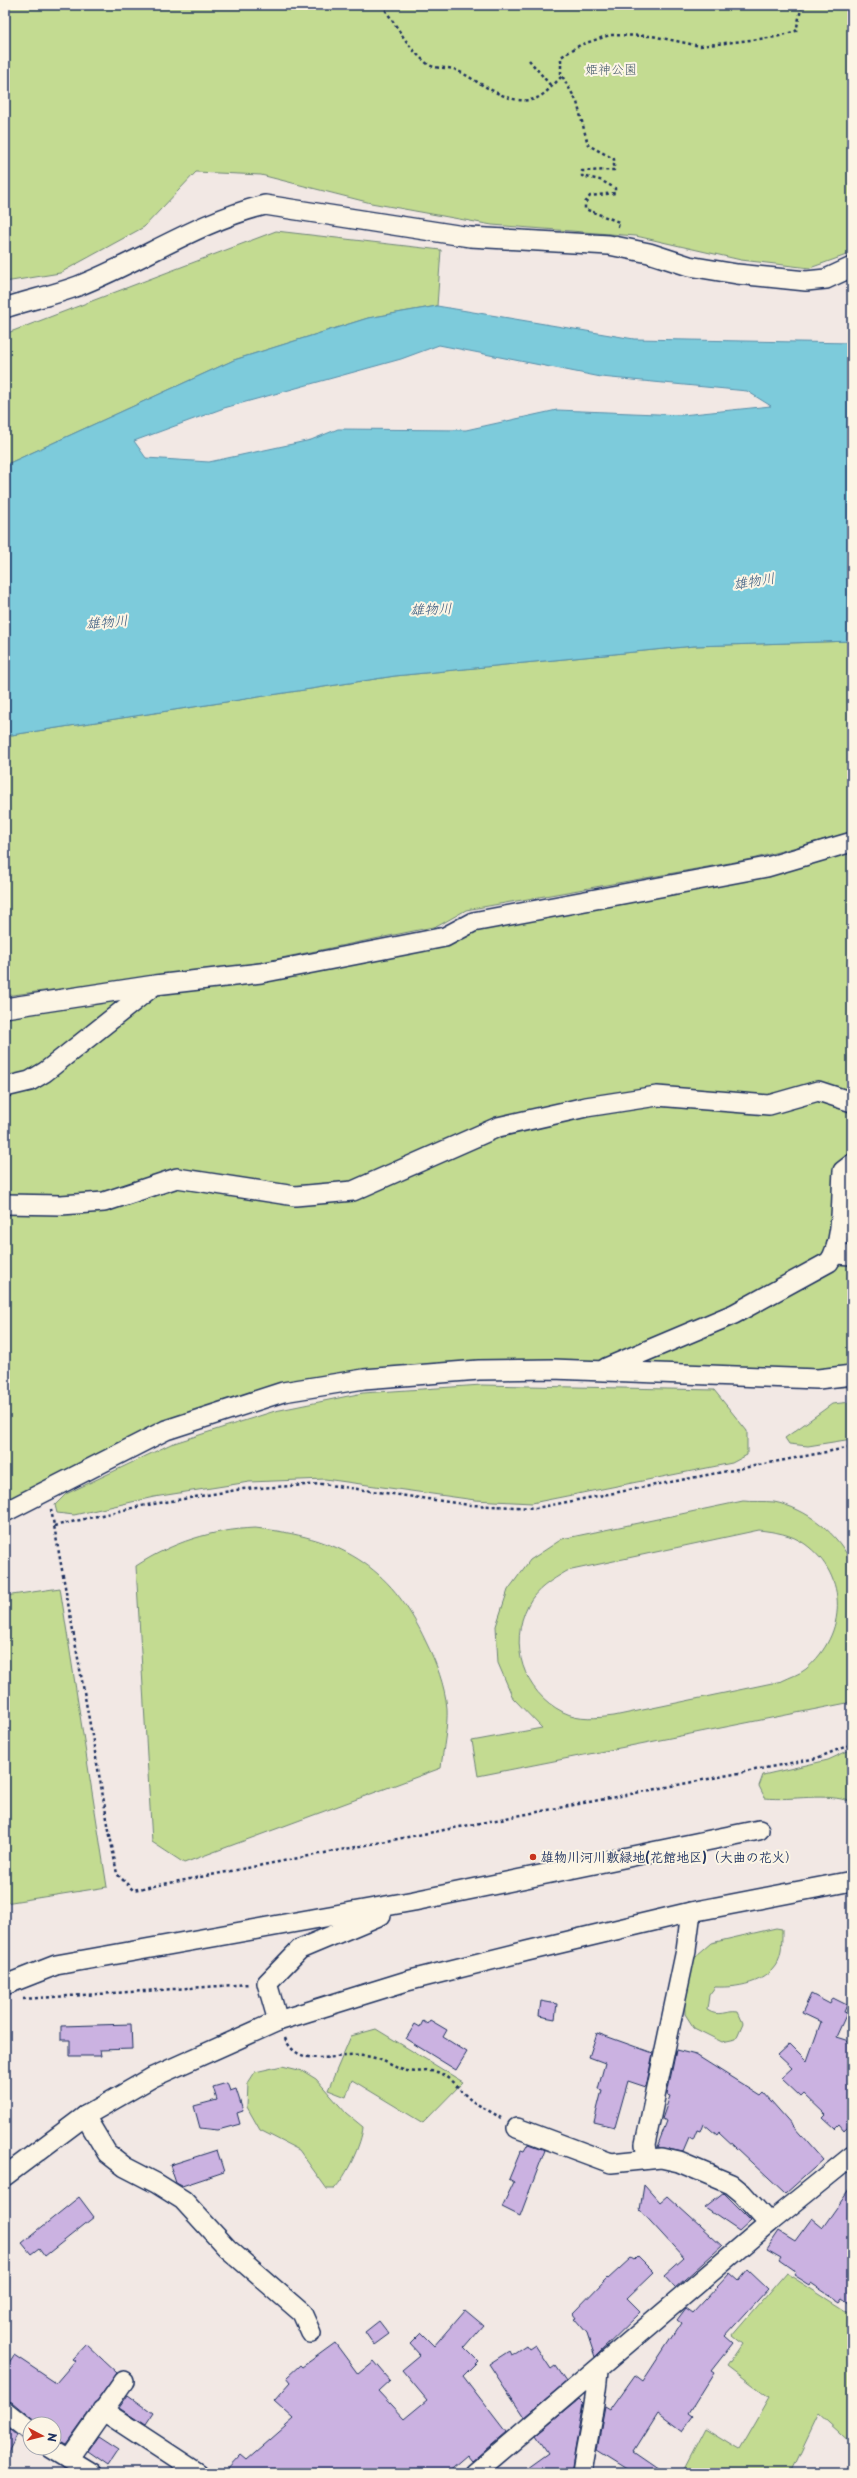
<svg xmlns="http://www.w3.org/2000/svg" width="857" height="2478" font-family="'Playpen Sans','Klee One',sans-serif">
<style>
.green{fill:#c3db91;stroke:#6f8578;fill-rule:evenodd}
.water{fill:#7dcbdb;stroke:#568da9;fill-rule:evenodd}
.building{fill:#cbb2e1;stroke:#1b2f5e}
.lines{fill:none;stroke-linecap:round;stroke-linejoin:round}
.minor-casing{stroke:#1b2f5e;stroke-width:22}
.path{stroke:#1b2f5e;stroke-width:2.5;stroke-dasharray:3 3;stroke-linecap:butt}
.minor{stroke:#fcf5e5;stroke-width:19}
.poi-dot{fill:#c8321e;stroke:#fcf5e5;stroke-width:1.5}
.labels{text-anchor:middle;stroke-width:4;stroke-linejoin:round;paint-order:stroke}
.park-label{font-size:13px;fill:#455a6b;stroke:#fcf5e5}
.poi-label{font-size:13px;font-weight:bold;fill:#1b2f5e;stroke:#fcf5e5;text-anchor:start}
.water-label{font-size:14px;font-style:italic;fill:#34567d;stroke:#fcf5e5}
</style>
<rect width="100%" height="100%" fill="#f2e8e4"/>
<filter id="ink" filterUnits="userSpaceOnUse"><feTurbulence type="fractalNoise" baseFrequency=".025" numOctaves="2"/><feDisplacementMap in="SourceGraphic" scale="8" xChannelSelector="R" yChannelSelector="G"/><feConvolveMatrix kernelMatrix="1 2 1 2 8 2 1 2 1" color-interpolation-filters="sRGB"/></filter>
<g filter="url(#ink)">
<!-- green -->
<g class="green">
<polygon points="5,5 852,5 852,253 810,268 741,260 636,236 492,225 371,203 261,175 196,172 144,227 60,273 5,282"/>
<polygon points="276,231 441,250 437,306 368,318 234,360 5,465 5,334"/>
<polygon points="852,641 852,832 752,859 466,910 438,926 252,964 5,996 5,736 395,676 694,646"/>
<polygon points="852,837 852,1387 768,1387 604,1379 484,1377 366,1385 289,1400 172,1435 5,1518 5,1001 253,968 757,862"/>
<polygon points="482,1385 714,1390 747,1431 747,1455 732,1463 532,1503 475,1500 325,1479 249,1482 154,1497 74,1515 57,1513 55,1505 66,1494 171,1444 275,1411 363,1393"/>
<polygon points="852,1402 852,1439 808,1446 789,1444 785,1438 832,1404"/>
<path d="M743 1501C753 1502 764 1501 774 1502 806 1508 840 1534 852 1565V1702L478 1776 472 1741 542 1728 513 1698 498 1663 496 1626 508 1590 530 1560 562 1539ZM759 1530C775 1532 791 1534 805 1544 849 1576 847 1634 806 1669 800 1674 790 1677 782 1681L614 1716C597 1718 579 1720 563 1712 523 1692 508 1644 528 1605 536 1589 552 1580 567 1571Z"/>
<path d="M255 1528C338 1537 390 1564 426 1642 436 1662 445 1686 447 1708 448 1727 443 1749 441 1768L184 1863 152 1842 136 1566C173 1542 211 1530 255 1528Z"/>
<polygon points="60,1588 107,1887 5,1903 5,1596"/>
<path d="M852 1749V1802C825 1792 793 1801 765 1798L759 1786 763 1775 828 1760Z"/>
<path d="M776 1928 782 1929C782 1936 782 1944 781 1951 776 1982 740 1988 715 1987L709 1995 707 2010C719 2018 726 2010 738 2012L743 2023 736 2039 722 2042 694 2028 685 2014 684 1983 696 1956 711 1943Z"/>
<polygon points="376,2029 463,2082 423,2123 352,2080 346,2097 328,2090 351,2036"/>
<path d="M282 2066 303 2071 316 2079 346 2113 363 2127C362 2143 346 2177 334 2189H327L299 2150 260 2130 247 2107 248 2083 255 2072Z"/>
<polygon points="786,2273 852,2315 852,2444 819,2414 791,2473 682,2473 705,2429 739,2450 769,2398 727,2366 742,2344 732,2336"/>
</g>
<!-- water -->
<path class="water" d="M437 306 634 339 852 343V641L694 646 395 676 5 736V465L234 360 368 318ZM439 345 601 377 747 391 771 406 682 415 557 410 466 430 338 429 311 440 209 462 146 458 134 441 224 408 401 359Z"/>
<!-- building -->
<g class="building">
<polygon points="811,1994 830,2004 833,1998 847,2005 844,2012 847,2013 836,2037 852,2042 852,2123 844,2131 839,2125 835,2129 823,2118 826,2115 804,2094 801,2097 781,2078 792,2068 778,2055 790,2044 807,2061 821,2022 802,2013"/>
<polygon points="541,2001 557,2004 555,2019 539,2016"/>
<polygon points="430,2020 447,2030 443,2037 467,2052 456,2070 406,2039 415,2024 420,2027 423,2021 427,2024"/>
<polygon points="131,2024 132,2049 100,2050 101,2056 70,2056 70,2040 61,2040 61,2026"/>
<polygon points="597,2033 653,2053 646,2087 628,2081 615,2127 594,2122 602,2090 598,2089 605,2063 589,2057"/>
<polygon points="676,2050 696,2055 761,2096 764,2093 823,2160 785,2194 719,2132 717,2135 703,2123 700,2131 697,2130 693,2140 689,2138 683,2152 657,2147 667,2121 662,2119 670,2096 667,2095"/>
<polygon points="227,2083 230,2091 236,2089 243,2111 237,2113 240,2124 218,2130 200,2128 194,2106 217,2100 213,2087"/>
<polygon points="528,2144 545,2150 520,2216 502,2207 514,2182 509,2179 521,2150 524,2151"/>
<polygon points="217,2150 224,2172 182,2186 176,2183 170,2165"/>
<polygon points="644,2184 660,2202 667,2196 722,2246 675,2288 664,2276 684,2258 640,2210"/>
<polygon points="852,2186 852,2305 842,2298 839,2302 811,2283 810,2285 794,2275 796,2272 779,2260 781,2257 767,2249 779,2231 795,2241 812,2218 823,2227"/>
<polygon points="724,2193 751,2220 739,2231 705,2208"/>
<polygon points="79,2197 94,2217 45,2256 39,2248 31,2254 22,2243"/>
<polygon points="638,2256 654,2272 627,2298 641,2312 595,2357 587,2333 574,2318 576,2317 573,2313 607,2278 608,2279 631,2258 634,2260"/>
<polygon points="748,2270 768,2289 725,2336 733,2343 711,2371 714,2373 689,2413 693,2416 682,2431 658,2413 634,2451 666,2473 634,2473 597,2450 605,2407 610,2410 635,2375 643,2381 681,2323 677,2320 686,2308 693,2313 730,2273 739,2281"/>
<polygon points="465,2310 483,2325 464,2347 478,2361 463,2376 506,2432 472,2461 467,2455 446,2473 224,2473 241,2455 247,2460 294,2419 274,2401 291,2382 287,2377 300,2365 302,2367 335,2343 358,2374 374,2361 390,2380 378,2391 404,2419 427,2400 402,2370 420,2355 410,2344 421,2333 434,2346"/>
<polygon points="379,2321 389,2334 374,2345 365,2332"/>
<polygon points="86,2344 117,2373 66,2444 54,2438 54,2424 38,2424 12,2402 5,2400 5,2369 14,2355 56,2383 75,2361 72,2359"/>
<polygon points="526,2345 529,2349 535,2345 551,2369 555,2366 566,2382 524,2417 489,2364 509,2351 511,2355"/>
<polygon points="128,2395 153,2413 145,2425 119,2408"/>
<polygon points="579,2399 583,2403 571,2473 520,2473 548,2453 536,2435"/>
<polygon points="5,2425 17,2435 5,2458"/>
<polygon points="98,2437 118,2450 108,2465 88,2451"/>
</g>
<g class="lines">
<!-- minor casing -->
<g class="minor-casing">
<g id="minor">
<path d="M5 308C29 300 54 295 78 286 142 261 199 221 265 205L470 237 609 245 649 253 689 266 737 274 806 281 826 279 852 267"/>
<polyline points="5,1008 155,985 261,973 420,942 445,937 473,922 767,867 852,842"/>
<polyline points="5,1087 30,1081 45,1072 152,987"/>
<polyline points="5,1204 61,1205 104,1202 177,1178 295,1196 353,1191 498,1127 586,1107 657,1096 769,1105 818,1091 852,1102"/>
<polyline points="835,1254 852,1255"/>
<path d="M606 1368 734 1314 829 1262C844 1242 841 1196 843 1171L852 1164"/>
<polyline points="5,1512 166,1430 283,1392 364,1379 479,1370 552,1369 818,1379 852,1375"/>
<polyline points="5,1985 56,1965 414,1901 759,1830"/>
<polyline points="278,2021 267,1983 300,1949 381,1915"/>
<polyline points="85,2116 107,2153 125,2167 156,2183 183,2200 227,2248 302,2313 311,2333"/>
<polyline points="517,2128 611,2163 661,2158 679,2162 731,2184 742,2193 769,2223"/>
<polyline points="647,2159 645,2144 686,1950 691,1912"/>
<polyline points="5,2176 85,2116 153,2077 278,2021 407,1981 527,1951 691,1912 852,1881"/>
<polyline points="102,2410 198,2473"/>
<polyline points="5,2411 30,2431"/>
<polyline points="51,2448 92,2473"/>
<polyline points="69,2459 124,2381"/>
<polyline points="475,2473 769,2223 852,2156"/>
<path d="M582 2473C587 2439 596 2404 598 2370"/>
</g>
</g>
<!-- path -->
<g class="path">
<path d="M382 5C396 25 409 50 429 65 438 70 448 66 456 70 478 80 511 109 537 98 546 94 555 83 562 76"/>
<polyline points="529,60 551,86"/>
<polyline points="618,227 619,222 585,209 585,203 590,196 615,193 615,188 600,180 582,176 582,171 614,170 614,159 588,145 577,102 561,74 561,57 580,45 610,35 652,36 700,46 776,37 796,31 802,5"/>
<polyline points="51,1509 117,1874 133,1890 817,1758 852,1744"/>
<polyline points="54,1526 141,1506 243,1489 322,1484 470,1505 536,1508 852,1447"/>
<polyline points="23,1999 250,1984"/>
<path d="M285 2038C298 2070 336 2053 364 2056 383 2058 388 2065 403 2070 415 2074 428 2069 437 2072 451 2077 461 2092 472 2101 481 2107 492 2112 501 2118"/>
</g>
<!-- minor -->
<use href="#minor" class="minor"/>
</g>
</g>
<!-- markers -->
<circle class="poi-dot" cx="533" cy="1857" r="4"/>
<g class="labels">
<!-- park labels -->
<g class="park-label">
<text x="611" y="74">姫神公園</text>
</g>
<!-- poi labels -->
<g class="poi-label">
<text x="541" y="1862">雄物川河川敷緑地(花館地区)（大曲の花火）</text>
</g>
<!-- water labels -->
<g class="water-label">
<text transform="translate(754 581) rotate(-9)" y="5">雄物川</text>
<text transform="translate(431 609) rotate(-2)" y="5">雄物川</text>
<text transform="translate(107 622) rotate(-5)" y="5">雄物川</text>
</g>
</g>
<!-- margin -->
<rect width="857" height="2478" fill="none" stroke="#fcf5e5" stroke-width="20"/>
<rect x="10" y="10" width="837" height="2458" fill="none" stroke="#1b2f5e" stroke-width="1.5" filter="url(#ink)"/>
<!-- north arrow -->
<g transform="translate(42 2436) rotate(97)"><circle r="19" fill="#fcf5e5" stroke="#a2a6af"/>
<path d="M0-3L7 15L0 10L-7 15Z" fill="#c8321e"/>
<text y="-6" font-size="11" font-weight="bold" text-anchor="middle" fill="#1b2f5e">N</text>
</g>
</svg>
